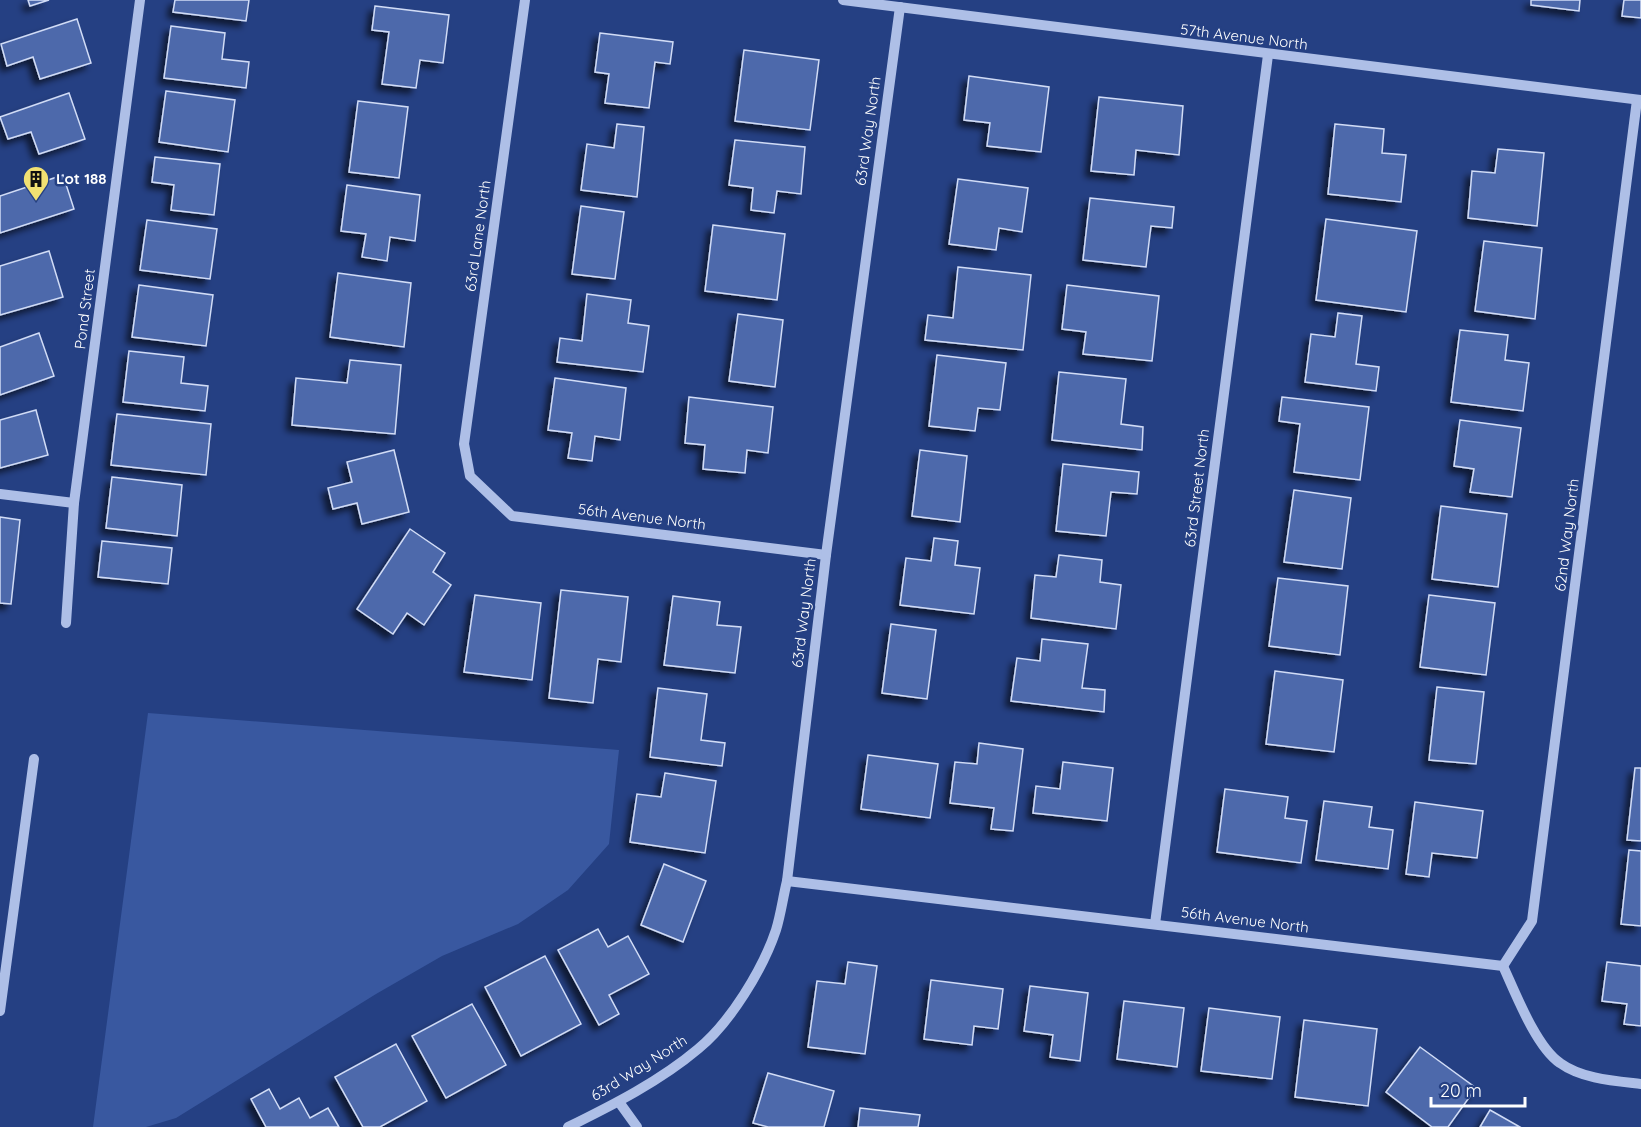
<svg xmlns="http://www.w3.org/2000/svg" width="1641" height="1127" font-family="Quicksand,sans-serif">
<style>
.green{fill:#3958a0}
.building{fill:#4d69ab;stroke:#d1dcf6;stroke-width:1.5;filter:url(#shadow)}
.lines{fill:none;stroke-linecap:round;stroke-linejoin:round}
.minor{stroke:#aebfe7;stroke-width:10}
.labels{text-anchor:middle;stroke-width:5;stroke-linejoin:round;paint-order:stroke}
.street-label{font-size:15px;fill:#fff;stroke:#254083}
.poi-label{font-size:15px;font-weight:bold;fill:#fff;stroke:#254083;text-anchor:start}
</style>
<defs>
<filter id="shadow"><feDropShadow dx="-5.5" dy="5.5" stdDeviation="3" flood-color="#0009"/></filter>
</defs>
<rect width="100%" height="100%" fill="#254083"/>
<!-- green -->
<polygon class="green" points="148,713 619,750 609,844 568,890 518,924 442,956 376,994 176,1118 146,1127 93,1127"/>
<!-- building -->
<g class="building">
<polygon points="28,0 49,0 30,6"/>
<polygon points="175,0 249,0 246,21 173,12"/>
<polygon points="1531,0 1580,0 1579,11 1531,5"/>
<polygon points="1624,0 1641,0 1641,18 1622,16"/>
<polygon points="375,6 449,15 443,63 420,60 416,88 382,84 389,32 372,30"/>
<polygon points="77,19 91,63 40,79 33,57 7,66 1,44"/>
<polygon points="171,26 225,33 222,59 249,62 246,88 164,78"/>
<polygon points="600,33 673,42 670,64 655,62 649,108 605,103 609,74 595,72"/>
<polygon points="744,50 819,60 810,130 735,121"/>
<polygon points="969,76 1049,87 1041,152 987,146 990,123 964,120"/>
<polygon points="166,91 235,100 228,152 159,142"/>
<polygon points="69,93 85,139 39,154 31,132 8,139 0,117"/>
<polygon points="1099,97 1183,106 1179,155 1136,150 1134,175 1091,171"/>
<polygon points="358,101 408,107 399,178 349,172"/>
<polygon points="617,124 644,127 637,197 581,190 587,144 614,148"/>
<polygon points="1335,124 1384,129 1382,153 1406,155 1401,202 1328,194"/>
<polygon points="735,140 805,147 801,194 777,191 774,213 751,210 753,188 729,185"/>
<polygon points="1498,149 1544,153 1537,226 1468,218 1472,171 1495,173"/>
<polygon points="155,157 220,164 214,215 171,210 174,185 152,182"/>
<polygon points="63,175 74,209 0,233 0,196"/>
<polygon points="958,179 1028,188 1022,232 999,228 996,250 949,244"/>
<polygon points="347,185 420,195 415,241 390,237 387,261 362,257 366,234 341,231"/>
<polygon points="1090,198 1174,207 1172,228 1151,226 1146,267 1083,260"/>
<polygon points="581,206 624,212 615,279 572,274"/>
<polygon points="1326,219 1417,231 1406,312 1316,300"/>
<polygon points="147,220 217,229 210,279 140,270"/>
<polygon points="713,225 785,234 777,300 705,291"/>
<polygon points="1484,241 1542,248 1535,319 1475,311"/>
<polygon points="49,251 63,297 0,315 0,266"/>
<polygon points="958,267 1031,275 1023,350 925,340 928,315 953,318"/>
<polygon points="338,273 411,283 404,347 330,337"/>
<polygon points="139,285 213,295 206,346 132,337"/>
<polygon points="1067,285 1159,296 1152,361 1083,354 1086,332 1062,329"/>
<polygon points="587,294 631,300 628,323 649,326 643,372 557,362 560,338 582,341"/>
<polygon points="1338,313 1362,316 1356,364 1379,367 1376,391 1305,382 1311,334 1335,337"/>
<polygon points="738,314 783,320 775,387 729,381"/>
<polygon points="1460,330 1508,335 1505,360 1529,363 1523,411 1451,402"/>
<polygon points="39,333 54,376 0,395 0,347"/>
<polygon points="129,351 184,357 181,383 208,386 205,411 123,402"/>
<polygon points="937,355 1006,363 1000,410 978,408 975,431 929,426"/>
<polygon points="350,360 401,365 395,434 292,425 296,378 347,383"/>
<polygon points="1059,372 1126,379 1121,424 1143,427 1142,450 1052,440"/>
<polygon points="555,378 626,388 620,440 595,436 592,461 568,458 572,433 548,430"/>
<polygon points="689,397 773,407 768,453 747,450 745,473 703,469 705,445 685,443"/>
<polygon points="1282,397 1369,407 1360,480 1294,472 1300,424 1279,421"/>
<polygon points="36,410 48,455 0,468 0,420"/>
<polygon points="117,414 211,424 206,475 111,465"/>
<polygon points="1460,420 1521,428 1512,497 1470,492 1474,469 1454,466"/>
<polygon points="394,450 409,512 362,524 357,503 333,509 328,488 352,482 347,462"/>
<polygon points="920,450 967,456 960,522 912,516"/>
<polygon points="1063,464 1139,472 1137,494 1111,492 1106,536 1056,531"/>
<polygon points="112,477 182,485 177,536 106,528"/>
<polygon points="1294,490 1351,498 1342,569 1284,562"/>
<polygon points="1441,506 1507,514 1498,587 1432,579"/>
<polygon points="0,517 20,520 11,604 0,603"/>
<polygon points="410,529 445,553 433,572 451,585 424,625 407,613 393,634 357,609"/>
<polygon points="934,538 958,541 955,565 980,568 974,614 900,605 906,558 931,561"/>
<polygon points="102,541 172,548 168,584 98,577"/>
<polygon points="1059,555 1102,560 1100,582 1121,585 1116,629 1031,618 1035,575 1056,577"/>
<polygon points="1278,578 1348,586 1340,655 1269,646"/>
<polygon points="561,590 628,597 621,662 598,659 593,703 549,698"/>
<polygon points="475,595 541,603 532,680 464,672"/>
<polygon points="1429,595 1495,603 1486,675 1420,667"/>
<polygon points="673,596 720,602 717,625 741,627 735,673 664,665"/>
<polygon points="891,624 936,630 927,699 882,693"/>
<polygon points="1042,639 1088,644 1082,688 1105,690 1104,712 1011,701 1017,658 1040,661"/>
<polygon points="1275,671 1343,680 1334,752 1266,744"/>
<polygon points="1437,687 1484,692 1476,764 1429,760"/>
<polygon points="658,688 707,694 701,740 725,743 722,766 650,757"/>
<polygon points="979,743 1023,749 1013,831 991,829 994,808 950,803 955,762 977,764"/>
<polygon points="868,755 938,764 930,818 861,809"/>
<polygon points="1063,762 1113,768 1107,821 1033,813 1036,786 1060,789"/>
<polygon points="1635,768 1641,768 1641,841 1627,840"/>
<polygon points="665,773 716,781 705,853 630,842 637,794 661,797"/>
<polygon points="1225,789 1288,797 1285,818 1307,821 1301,863 1217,852"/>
<polygon points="1324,801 1372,807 1369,827 1393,830 1388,869 1316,860"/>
<polygon points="1415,802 1483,811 1477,858 1432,853 1429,877 1406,874"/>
<polygon points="1629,850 1641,851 1641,926 1621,924"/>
<polygon points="664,864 706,881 683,942 641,925"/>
<polygon points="598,929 608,947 628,936 649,974 609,995 619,1014 599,1025 558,950"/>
<polygon points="545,956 581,1024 521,1056 485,987"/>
<polygon points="848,962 877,966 865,1054 808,1047 817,981 845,984"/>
<polygon points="1607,962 1641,966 1641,1026 1624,1024 1627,1004 1602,1001"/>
<polygon points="931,980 1003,989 998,1029 974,1026 972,1045 924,1039"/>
<polygon points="1030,986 1088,993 1080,1061 1050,1057 1053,1035 1024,1031"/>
<polygon points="1124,1001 1184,1008 1177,1067 1117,1059"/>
<polygon points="472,1004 506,1065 446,1098 412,1036"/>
<polygon points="1209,1008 1280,1017 1272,1079 1201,1071"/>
<polygon points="1304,1020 1377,1029 1368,1106 1295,1097"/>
<polygon points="396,1044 427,1101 380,1127 363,1127 335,1077"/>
<polygon points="1420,1047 1476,1088 1448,1127 1432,1127 1386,1092"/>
<polygon points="768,1073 834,1091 824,1127 768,1127 753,1123"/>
<polygon points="269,1089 280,1109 299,1098 310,1118 328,1108 339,1127 266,1127 251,1099"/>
<polygon points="860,1108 920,1115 918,1127 858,1127"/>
<polygon points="1490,1110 1520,1127 1480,1127"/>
</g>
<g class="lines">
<!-- minor -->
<g class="minor">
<polyline points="525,0 464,444 470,476 512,516 826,555"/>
<polyline points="843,0 1641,100"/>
<polyline points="0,494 74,503"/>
<polyline points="66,623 74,503 140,0"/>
<path d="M787 881 1503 966C1515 992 1536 1047 1560 1063 1582 1079 1615 1081 1641 1084"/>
<polyline points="1155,924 1268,55"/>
<polyline points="1503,966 1532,921 1637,100"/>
<polyline points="0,1011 34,759"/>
<polyline points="619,1102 637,1127"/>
<path d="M568 1127C613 1105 660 1081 698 1049 730 1023 763 969 776 930 781 914 783 897 787 881L826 555 900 7"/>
</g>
</g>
<!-- icons -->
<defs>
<g id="building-pin" transform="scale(1.35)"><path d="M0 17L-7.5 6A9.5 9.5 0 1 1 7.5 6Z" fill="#f1e072" stroke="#254083"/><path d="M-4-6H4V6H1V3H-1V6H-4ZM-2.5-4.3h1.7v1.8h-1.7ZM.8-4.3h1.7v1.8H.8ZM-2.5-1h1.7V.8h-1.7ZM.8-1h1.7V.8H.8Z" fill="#111"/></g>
</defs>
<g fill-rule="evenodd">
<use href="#building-pin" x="36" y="179"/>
</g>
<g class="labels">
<!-- street labels -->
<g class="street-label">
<text transform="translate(1244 37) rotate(7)" y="5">57th Avenue North</text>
<text transform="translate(868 131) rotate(-82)" y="5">63rd Way North</text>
<text transform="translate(478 236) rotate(-82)" y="5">63rd Lane North</text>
<text transform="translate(85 309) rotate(-83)" y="5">Pond Street</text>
<text transform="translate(1197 488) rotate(-83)" y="5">63rd Street North</text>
<text transform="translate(642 517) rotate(7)" y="5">56th Avenue North</text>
<text transform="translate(1567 535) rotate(-83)" y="5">62nd Way North</text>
<text transform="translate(804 613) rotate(-83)" y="5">63rd Way North</text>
<text transform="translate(1245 920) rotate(7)" y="5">56th Avenue North</text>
<text transform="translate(639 1068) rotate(-32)" y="5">63rd Way North</text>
</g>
<!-- poi labels -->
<g class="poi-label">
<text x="56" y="184">Lot 188</text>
</g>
</g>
<!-- scale -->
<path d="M1431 1097v9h94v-9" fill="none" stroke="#ffffff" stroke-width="3"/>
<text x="1440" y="1097" font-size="18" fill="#ffffff" stroke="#254083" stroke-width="4.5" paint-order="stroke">20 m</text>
</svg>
